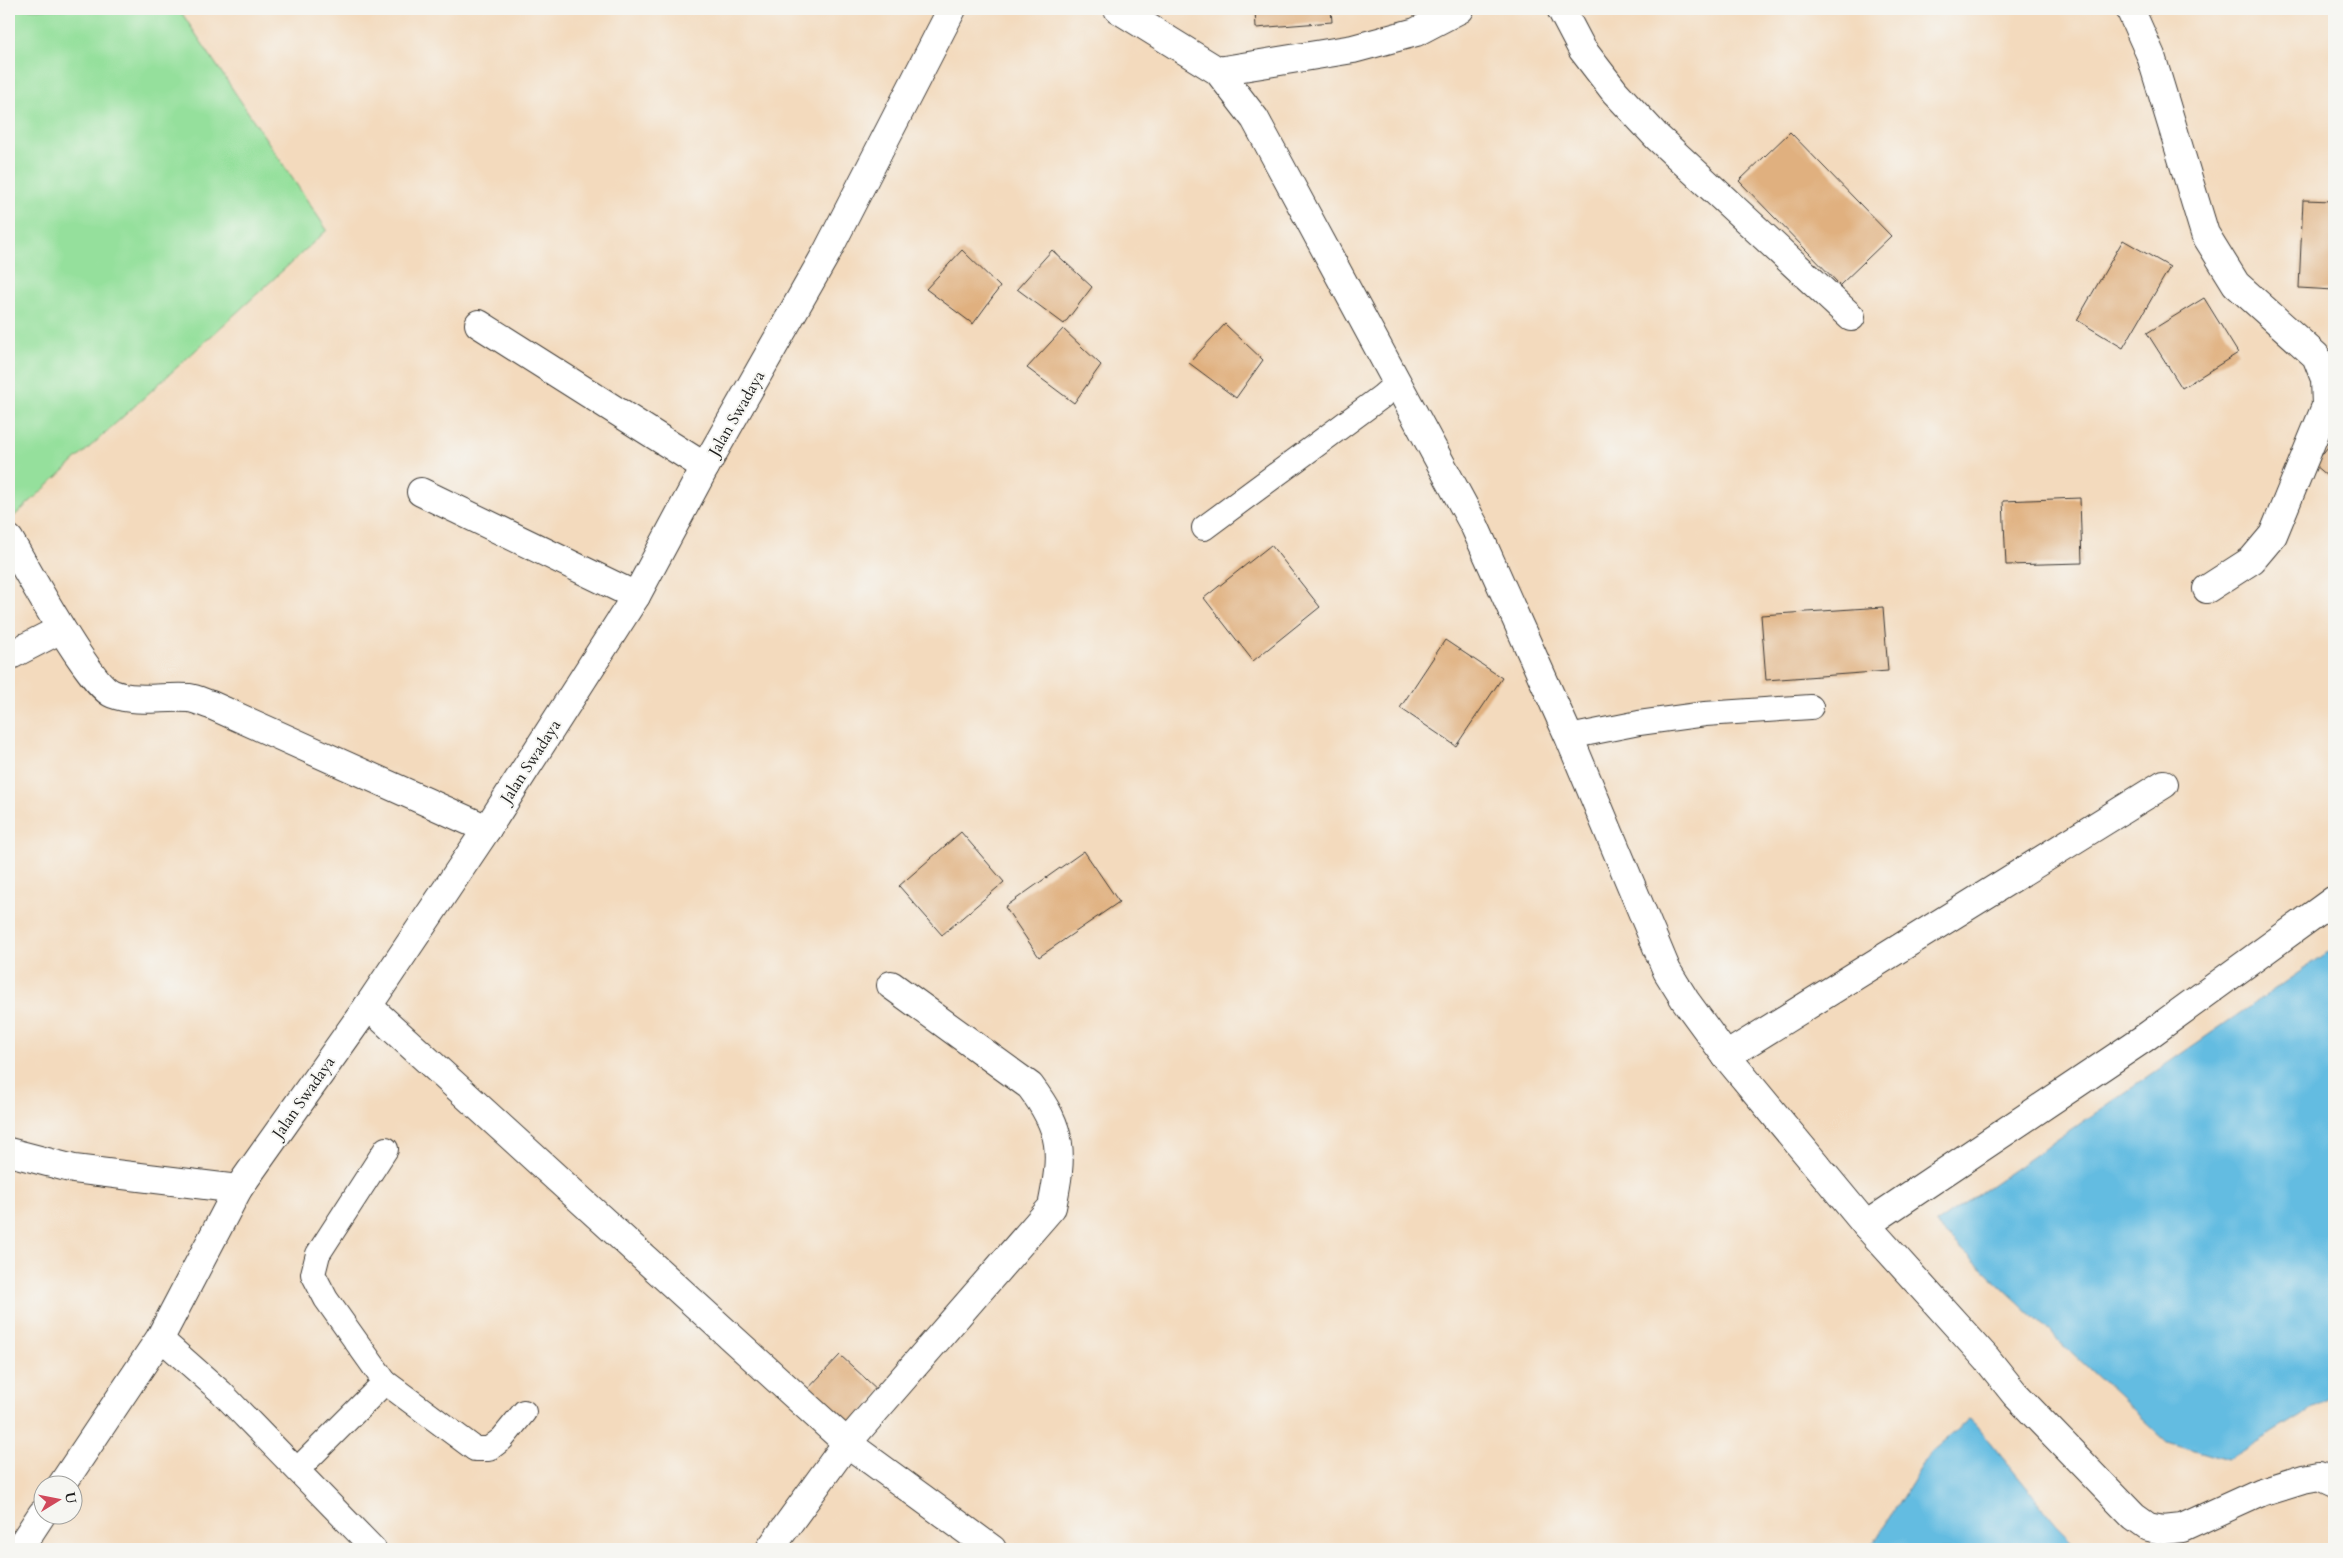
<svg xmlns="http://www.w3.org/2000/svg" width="2343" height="1558" font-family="Cardo,serif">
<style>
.green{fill:#95e09c;stroke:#587e5c}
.water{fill:#64bce1;stroke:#406c7e}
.building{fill:#e0b07f}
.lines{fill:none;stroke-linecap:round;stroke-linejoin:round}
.service-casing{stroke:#3c3834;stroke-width:26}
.minor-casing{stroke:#3c3834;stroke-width:30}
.service{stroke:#fff;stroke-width:24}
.minor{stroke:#fff;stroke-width:28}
.labels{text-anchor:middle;stroke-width:4;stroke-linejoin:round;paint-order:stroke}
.street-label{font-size:16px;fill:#1c1c1c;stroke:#f6f6f2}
</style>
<rect width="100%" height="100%" fill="#f6f6f2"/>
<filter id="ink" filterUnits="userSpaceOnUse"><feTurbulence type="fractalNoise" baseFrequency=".02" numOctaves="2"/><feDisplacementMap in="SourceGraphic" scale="10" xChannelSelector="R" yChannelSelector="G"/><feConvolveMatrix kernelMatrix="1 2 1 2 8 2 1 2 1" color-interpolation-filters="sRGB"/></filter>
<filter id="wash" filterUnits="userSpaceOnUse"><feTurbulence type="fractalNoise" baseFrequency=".0096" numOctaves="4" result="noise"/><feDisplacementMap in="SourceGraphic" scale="20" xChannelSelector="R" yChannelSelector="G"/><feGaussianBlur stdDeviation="1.12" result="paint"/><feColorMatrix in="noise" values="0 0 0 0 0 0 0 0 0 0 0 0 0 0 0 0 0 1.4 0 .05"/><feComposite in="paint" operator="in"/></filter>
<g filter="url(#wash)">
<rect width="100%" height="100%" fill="#f3dabd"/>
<!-- green -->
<polygon class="green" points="9,9 179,9 327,230 9,521"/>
<!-- water -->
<g class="water">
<polygon points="2334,948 2334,1395 2227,1460 2167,1442 1935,1224"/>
<polygon points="1970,1418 2056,1523 2082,1549 1870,1549 1930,1453"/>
</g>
<g id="blocks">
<!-- building -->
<g class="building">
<polygon points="1255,9 1331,9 1332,22 1256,28"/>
<polygon points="1790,132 1891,236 1840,285 1739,181"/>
<polygon points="2303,200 2334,201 2334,290 2299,288"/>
<polygon points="2123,240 2170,267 2123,348 2077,320"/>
<polygon points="962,250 1000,287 973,324 926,289"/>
<polygon points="1052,250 1092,287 1064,324 1017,289"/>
<polygon points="2204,298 2238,353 2182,388 2147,333"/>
<polygon points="1225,324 1263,360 1236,398 1189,363"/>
<polygon points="1063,329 1101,365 1074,403 1027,368"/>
<polygon points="2334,439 2334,482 2314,465"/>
<polygon points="2080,498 2082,563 2006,565 2003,501"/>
<polygon points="1271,545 1320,607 1253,661 1204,598"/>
<polygon points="1883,607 1888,671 1766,680 1761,615"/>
<polygon points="1445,640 1502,678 1456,746 1400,708"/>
<polygon points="961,832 1004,882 942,935 899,886"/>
<polygon points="1084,851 1119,902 1039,957 1005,907"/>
<polygon points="840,1355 879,1391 851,1428 804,1393"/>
</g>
</g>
</g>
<g filter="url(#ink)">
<use href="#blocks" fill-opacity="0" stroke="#3c3834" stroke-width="1"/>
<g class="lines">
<!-- service casing -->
<g class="service-casing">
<g id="service">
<polyline points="1204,528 1381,397 1398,382"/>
<polyline points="1569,737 1639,723 1705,714 1811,707"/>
<polyline points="160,1338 221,1392 374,1549"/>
<polyline points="385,1382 326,1299 313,1274 318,1254 386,1149"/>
<polyline points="298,1469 385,1382 475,1449 489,1449 502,1439 524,1412"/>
</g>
</g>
<!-- minor casing -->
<g class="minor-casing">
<g id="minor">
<polyline points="1118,9 1218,71 1255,119 1475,527 1569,737 1667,971 1685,1000 1726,1056 1866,1225 1987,1359 2015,1394 2134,1517 2148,1527 2163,1530 2182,1528 2261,1492 2303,1479 2319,1476 2334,1483"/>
<polyline points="1561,9 1582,49 1615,92 1657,137 1851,317"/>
<polyline points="2130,9 2151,56 2205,234 2236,284 2316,356 2325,379 2326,406 2273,535 2252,560 2207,589"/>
<polyline points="1218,71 1353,49 1416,32 1460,9"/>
<polyline points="479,324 705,467"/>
<polyline points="421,492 636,596"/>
<path d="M9 539C25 566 89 685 113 694 137 703 164 696 189 698 197 699 204 703 211 705L487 829"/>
<polyline points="9,656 61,629"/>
<polyline points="368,1006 847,1443 992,1549"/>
<polyline points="1726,1056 2164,784"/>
<polyline points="9,1152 74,1169 238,1189"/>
<polyline points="1866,1225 2143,1039 2334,900"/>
<polyline points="61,1486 160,1338 238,1189 368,1006 487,829 636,596 705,467 827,252 952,9"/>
<polyline points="19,1549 42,1514"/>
<path d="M770 1549 847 1443 1052 1207C1063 1153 1064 1131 1030 1086L891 985"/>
</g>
</g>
<!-- service -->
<use href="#service" class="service"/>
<!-- minor -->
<use href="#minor" class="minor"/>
</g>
</g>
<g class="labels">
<!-- street labels -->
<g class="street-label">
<text transform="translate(736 413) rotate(-60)" y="6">Jalan Swadaya</text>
<text transform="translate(530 761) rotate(-57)" y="6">Jalan Swadaya</text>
<text transform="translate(303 1097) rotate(-55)" y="6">Jalan Swadaya</text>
</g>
</g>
<!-- margin -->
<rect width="2343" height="1558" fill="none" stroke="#f6f6f2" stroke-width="30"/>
<!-- north arrow -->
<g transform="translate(58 1500) rotate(80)"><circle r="24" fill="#f6f6f2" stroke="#9f9f9c"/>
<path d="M0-4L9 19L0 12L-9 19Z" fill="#d1495b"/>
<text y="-8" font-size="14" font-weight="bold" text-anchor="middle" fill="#1c1c1c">U</text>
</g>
</svg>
